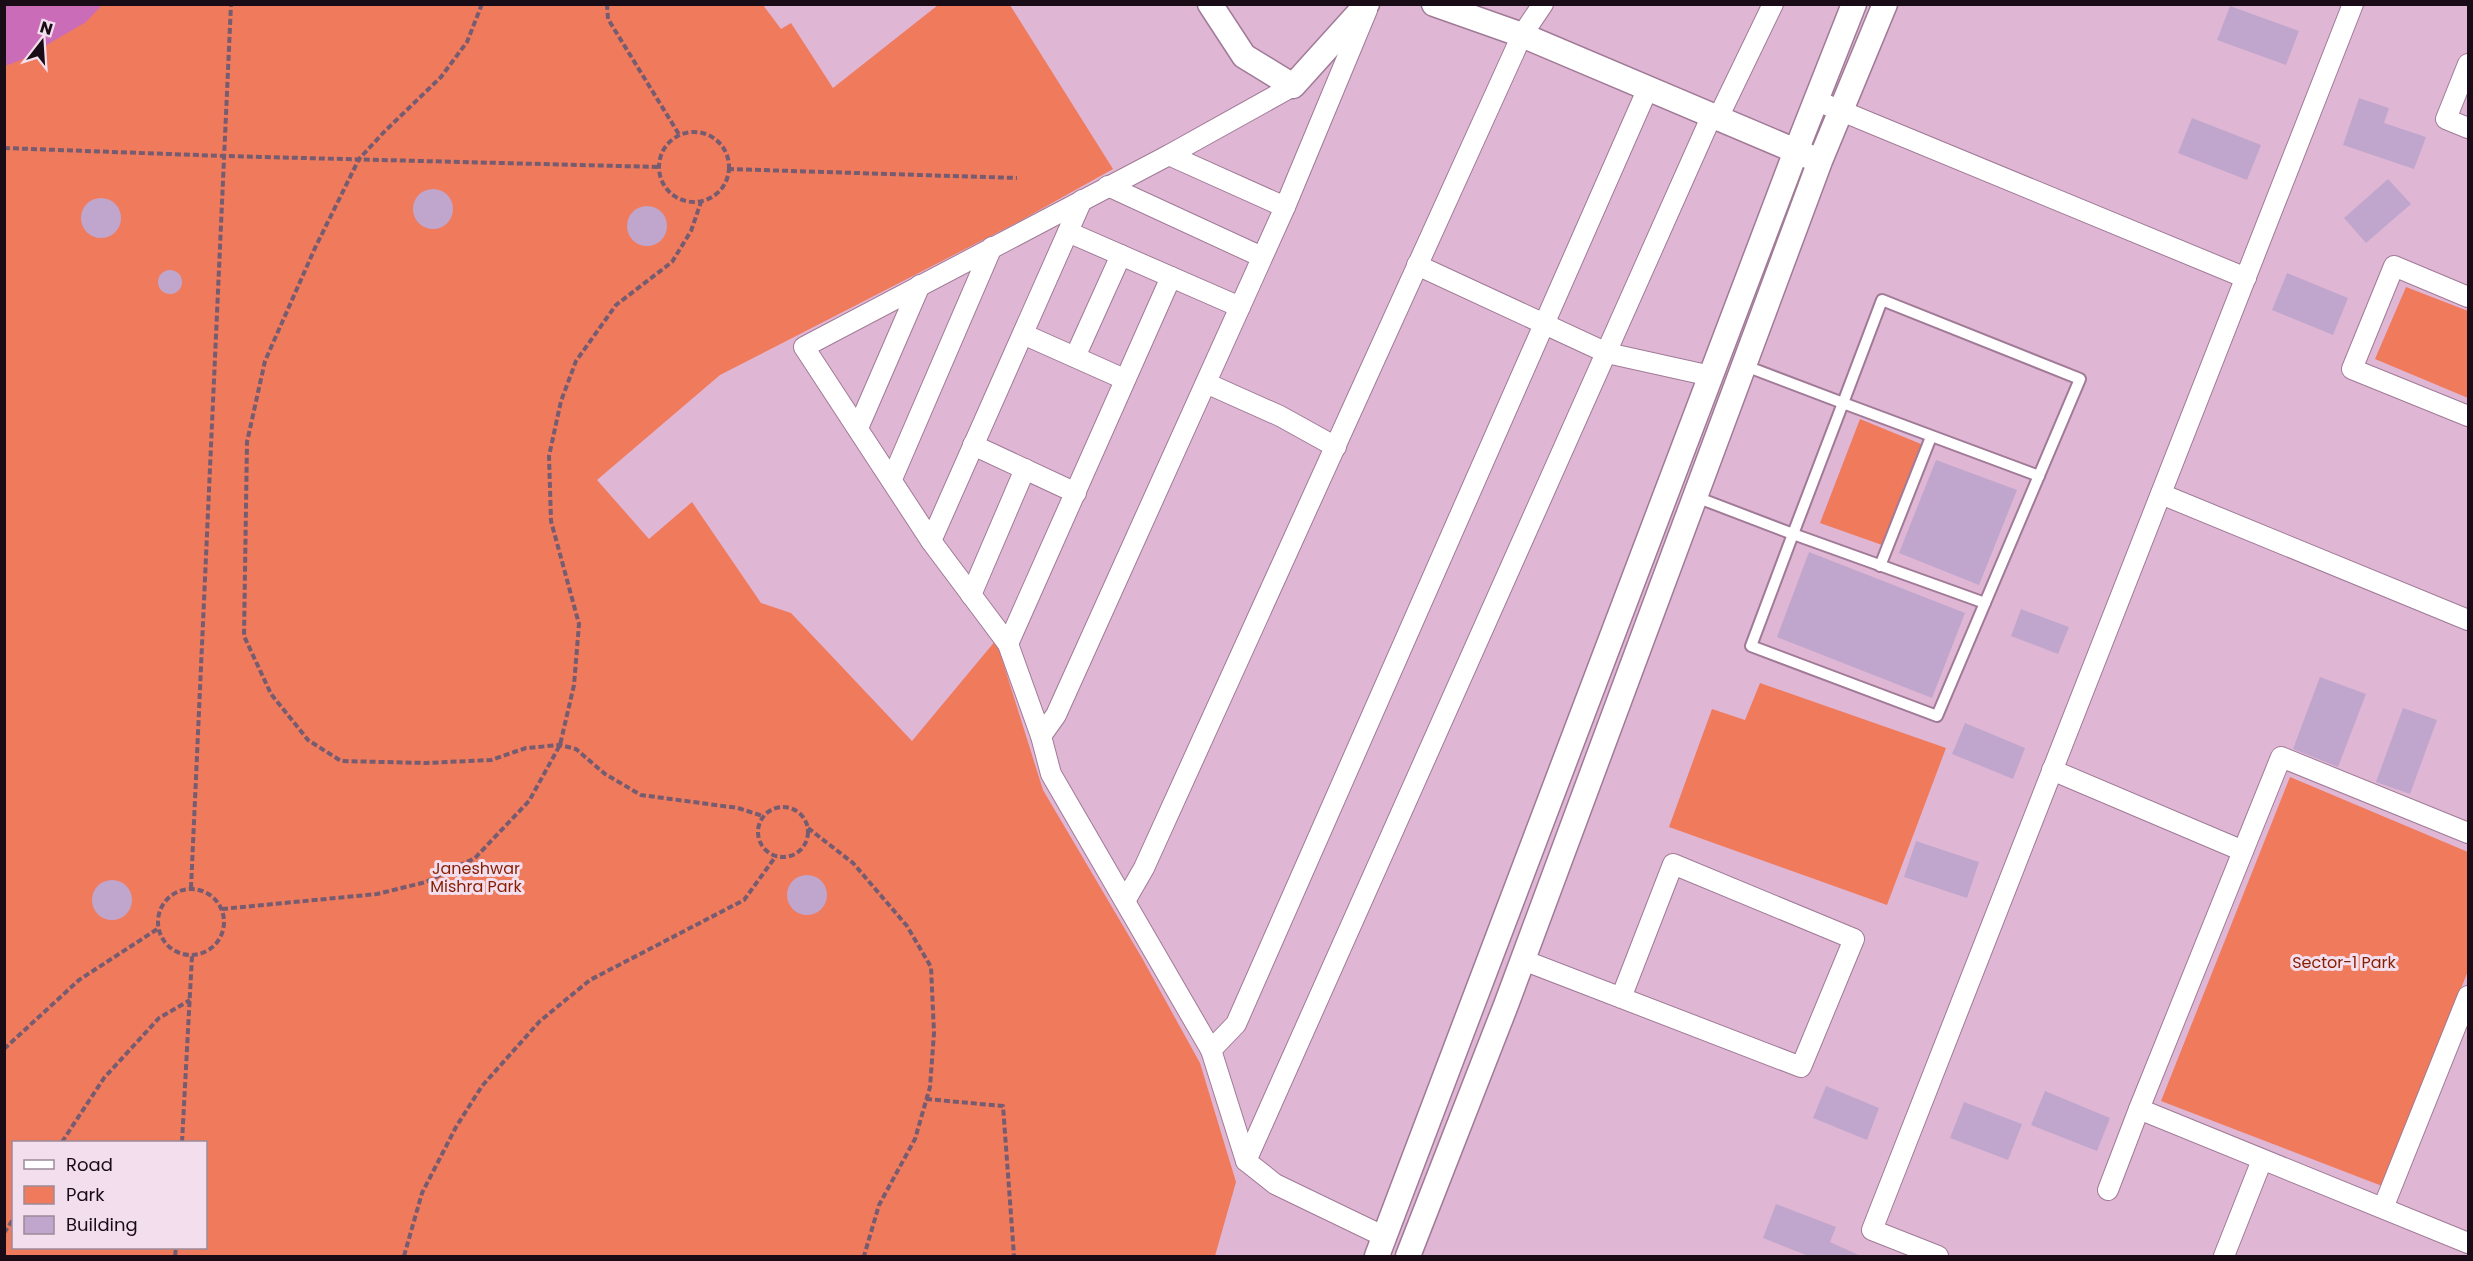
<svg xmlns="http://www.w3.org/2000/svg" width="2473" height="1261" font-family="Poppins,sans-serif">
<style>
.green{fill:#f07a5c;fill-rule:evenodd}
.water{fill:#cb6cb8}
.building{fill:#c0a6cc}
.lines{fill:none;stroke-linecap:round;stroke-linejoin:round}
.service-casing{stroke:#a07a96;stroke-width:14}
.minor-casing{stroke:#a07a96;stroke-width:22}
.tertiary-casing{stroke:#a07a96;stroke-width:27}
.path{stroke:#765c70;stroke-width:4;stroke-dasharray:6 3;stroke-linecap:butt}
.service{stroke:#fff;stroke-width:10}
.minor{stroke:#fff;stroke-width:20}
.tertiary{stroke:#fff;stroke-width:24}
.labels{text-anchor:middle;stroke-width:6;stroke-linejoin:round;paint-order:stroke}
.park-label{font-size:16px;fill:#871d00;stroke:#f3deee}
</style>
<rect width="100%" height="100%" fill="#dfb7d5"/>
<!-- green -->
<g class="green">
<path d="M5 5H763L781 29 791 23 833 88 938 5H1010L1113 169 1018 222 720 375 597 480 649 539 692 502 761 603 791 613 912 741 996 640 1043 790 1142 958 1200 1063 1236 1182 1215 1256H5ZM14 1142H206V1248H14Z"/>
<polygon points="2406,287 2468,311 2468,398 2375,359"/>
<polygon points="1860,419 1921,444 1882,545 1820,523"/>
<polygon points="1760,683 1946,748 1887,905 1669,827 1712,709 1745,720"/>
<polygon points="2290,777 2468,852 2468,971 2382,1186 2161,1101"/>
</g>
<!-- water -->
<polygon class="water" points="5,4 102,4 102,5 86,22 21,60 5,66"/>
<!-- building -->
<g class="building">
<polygon points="2230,6 2299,31 2286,65 2217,40"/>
<polygon points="2359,98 2389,108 2384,123 2426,137 2414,169 2343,145"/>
<polygon points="2192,118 2261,145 2247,180 2178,153"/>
<polygon points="2388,179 2411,204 2366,243 2344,218"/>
<circle cx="433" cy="209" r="20"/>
<circle cx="101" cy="218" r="20"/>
<circle cx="647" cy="226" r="20"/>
<circle cx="170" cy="282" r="12"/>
<polygon points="2287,273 2348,298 2333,335 2272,310"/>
<polygon points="1936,460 2017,490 1979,585 1899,553"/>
<polygon points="1809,552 1965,613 1932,698 1777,637"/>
<polygon points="2021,609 2069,627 2058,654 2011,636"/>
<polygon points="2320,677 2366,694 2338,767 2293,749"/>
<polygon points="2403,708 2437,720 2410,794 2376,782"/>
<polygon points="1965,723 2025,748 2013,779 1952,754"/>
<polygon points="1916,841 1979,862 1967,898 1904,877"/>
<circle cx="807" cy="895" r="20"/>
<circle cx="112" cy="900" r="20"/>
<polygon points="1826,1086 1879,1108 1867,1140 1813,1118"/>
<polygon points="2045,1091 2110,1118 2097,1151 2031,1125"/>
<polygon points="1964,1102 2022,1124 2008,1160 1950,1138"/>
<polygon points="1776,1204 1836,1227 1830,1242 1863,1257 1811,1257 1763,1238"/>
</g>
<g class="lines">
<!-- service casing -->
<g class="service-casing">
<g id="service">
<polyline points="1696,497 1793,534 1751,646 1937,716 2080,379 1882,300 1843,403 1743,365"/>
<polyline points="1880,566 1931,437"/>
<polyline points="1985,603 1793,534 1843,403 2039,476"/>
</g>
</g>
<!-- minor casing -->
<g class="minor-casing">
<g id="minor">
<polyline points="2468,64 2446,119 2468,128"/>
<polyline points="1293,86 1169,155 804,347 931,541 1008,644 1041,736 1051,774 1211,1050 1246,1161 1275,1184 1385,1237"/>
<polyline points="1827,105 2246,278"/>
<polyline points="1718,118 1773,4"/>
<polyline points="1169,155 1285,207"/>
<polyline points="1108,186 1262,257"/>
<polyline points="1068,232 1240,307"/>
<polyline points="1417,265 1607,353 1711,376"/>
<polyline points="2468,297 2394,266 2352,369 2468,416"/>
<polyline points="1023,334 1124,379"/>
<polyline points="1075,357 1121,255"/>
<polyline points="1206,383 1280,416 1336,447"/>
<polyline points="858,428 920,285"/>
<polyline points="973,445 1076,493"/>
<polyline points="892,479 992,247"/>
<polyline points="2161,494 2468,620"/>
<polyline points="931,541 1082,200"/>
<polyline points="971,595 1025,469"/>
<polyline points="1008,644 1171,277"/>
<polyline points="1041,736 1056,715 1285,207 1367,10"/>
<polyline points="2052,770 2243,851"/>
<polyline points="1125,901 1144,868 1522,35 1543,4"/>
<polyline points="1523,960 1801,1067 1854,939 1673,864 1621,998"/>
<polyline points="1211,1050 1236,1024 1648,88"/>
<polyline points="2139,1109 2468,1243"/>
<polyline points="1246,1161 1712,115"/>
<polyline points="2108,1190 2139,1109 2281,757 2468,833"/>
<polyline points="2383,1208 2468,996"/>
<polyline points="1938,1256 1872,1230 2353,4"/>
<polyline points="2224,1256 2262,1160"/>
</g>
</g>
<!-- tertiary casing -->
<g class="tertiary-casing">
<g id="tertiary">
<polyline points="1210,4 1244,56 1293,86 1367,4"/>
<polyline points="1434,4 1522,35 1810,157"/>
<polyline points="1377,1256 1796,151 1854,4"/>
<polyline points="1408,1256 1506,1005 1820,161 1885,4"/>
</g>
</g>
<!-- path -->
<g class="path">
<polyline points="482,4 467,42 441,77 385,131 359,159 315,248 265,361 247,442 244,636 271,694 308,740 341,761 426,763 491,760 526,748 560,745 576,749 605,774 641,795 738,808 763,816"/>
<polyline points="607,4 608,19 680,136"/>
<circle cx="694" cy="167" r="35"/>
<polyline points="4,148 224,156 659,167"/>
<polyline points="728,169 1017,178"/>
<circle cx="783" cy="832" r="25"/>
<polyline points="808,828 853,863 907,926 931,967 934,1033 930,1087 915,1139 879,1205 864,1256"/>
<polyline points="191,888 231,4"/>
<circle cx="191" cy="922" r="33"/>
<polyline points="222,909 377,894 426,882 475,858 529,801 560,745 574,685 579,624 551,521 549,456 561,401 576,361 616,305 672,262 691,231 701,202"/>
<polyline points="4,1049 79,980 159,928"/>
<polyline points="926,1099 1003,1106 1014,1256"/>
<polyline points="62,1142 104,1078 159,1018 190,1000"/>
<polyline points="182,1142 192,956"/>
<polyline points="4,1233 14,1218"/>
<polyline points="175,1256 176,1248"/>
<polyline points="404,1256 422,1193 456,1127 482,1086 540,1021 590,980 744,900 776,856"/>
</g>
<!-- service -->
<use href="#service" class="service"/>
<!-- minor -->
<use href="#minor" class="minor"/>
<!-- tertiary -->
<use href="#tertiary" class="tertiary"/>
</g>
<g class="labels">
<!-- park labels -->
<g class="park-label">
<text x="476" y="874">Janeshwar<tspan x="476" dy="18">Mishra Park</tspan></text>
<text x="2344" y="968">Sector-1 Park</text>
</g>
</g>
<!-- border -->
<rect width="2473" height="1261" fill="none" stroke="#190c16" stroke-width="12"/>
<!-- legend -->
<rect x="12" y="1141" width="195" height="108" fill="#f3deee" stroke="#9c8a98" stroke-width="1.5"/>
<rect x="24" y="1160" width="30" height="9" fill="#ffffff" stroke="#9c8a98" stroke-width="1.5"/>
<text x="66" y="1171" font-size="18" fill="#190c16">Road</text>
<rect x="24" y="1186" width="30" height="18" fill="#f07a5c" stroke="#9c8a98" stroke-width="1.5"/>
<text x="66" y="1201" font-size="18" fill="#190c16">Park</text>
<rect x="24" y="1216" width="30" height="18" fill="#c0a6cc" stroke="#9c8a98" stroke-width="1.5"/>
<text x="66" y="1231" font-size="18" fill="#190c16">Building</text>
<!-- north arrow -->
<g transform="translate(42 42) rotate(17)" stroke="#f3deee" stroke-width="4.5" paint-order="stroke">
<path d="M0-4.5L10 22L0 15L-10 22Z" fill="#190c16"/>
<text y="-9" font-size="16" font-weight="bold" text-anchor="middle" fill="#190c16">N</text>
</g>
</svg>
